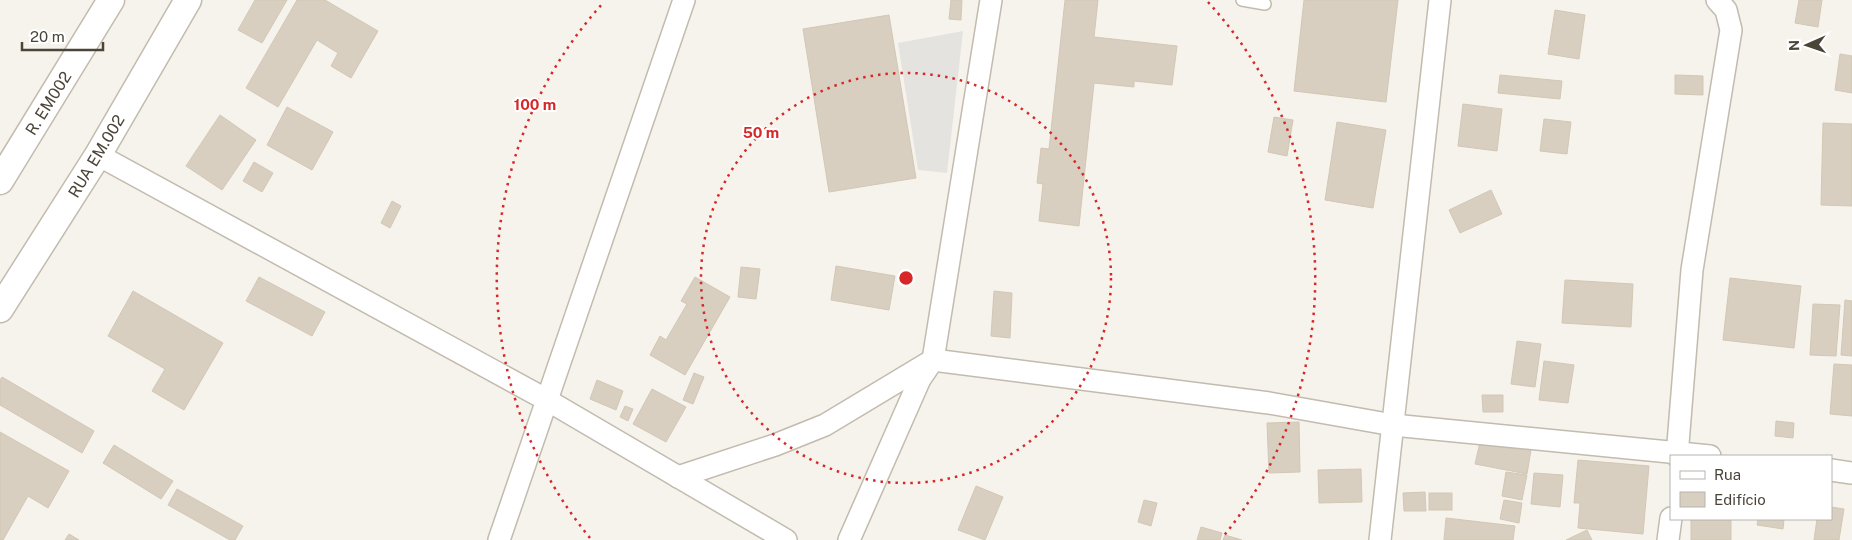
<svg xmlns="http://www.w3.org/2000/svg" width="1852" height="540" font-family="'Public Sans',sans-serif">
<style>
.parking{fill:#e5e3e0}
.building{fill:#d8cfc1;stroke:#d3c7b4}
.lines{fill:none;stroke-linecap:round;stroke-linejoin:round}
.service-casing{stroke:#c2bbae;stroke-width:14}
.minor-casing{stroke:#c2bbae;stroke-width:24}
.tertiary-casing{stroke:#c2bbae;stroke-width:29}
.service{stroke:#fff;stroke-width:11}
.minor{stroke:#fff;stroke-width:21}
.tertiary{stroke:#fff;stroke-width:26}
.ring{fill:none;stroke:#d62828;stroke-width:2.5;stroke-dasharray:2.5 5}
.labels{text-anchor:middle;stroke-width:4;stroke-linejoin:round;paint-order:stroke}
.street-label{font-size:16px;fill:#4b4439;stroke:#fff}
.centre{fill:#d62828;stroke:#fff;stroke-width:2.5}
.ring-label{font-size:15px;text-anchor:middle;font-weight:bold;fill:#d62828;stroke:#fff;stroke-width:4;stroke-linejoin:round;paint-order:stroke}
</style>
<rect width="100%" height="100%" fill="#f6f3ec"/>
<!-- parking -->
<polygon class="parking" points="963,31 947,173 918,170 898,43"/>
<!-- building -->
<g class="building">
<polygon points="255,0 287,0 262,43 238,30"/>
<polygon points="297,0 325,0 378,31 351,78 331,66 338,53 317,40 278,107 246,88"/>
<polygon points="951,0 962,0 961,20 949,19"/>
<polygon points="1065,0 1098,0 1094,37 1177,46 1172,85 1134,81 1134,87 1094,83 1079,226 1039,221 1043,184 1037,183 1041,148 1049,149"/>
<polygon points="1304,0 1398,0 1386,102 1294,91"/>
<polygon points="1799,0 1822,0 1818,27 1795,23"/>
<polygon points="1555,10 1585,15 1579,59 1548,54"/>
<polygon points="889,15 916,178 829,192 803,29"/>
<polygon points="1840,54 1852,56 1852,93 1835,90"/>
<polygon points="1500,75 1562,81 1560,99 1498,93"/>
<polygon points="1675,75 1703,76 1703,95 1675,94"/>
<polygon points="1463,104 1502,109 1497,151 1458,146"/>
<polygon points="287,107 333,132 312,170 267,145"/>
<polygon points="220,115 256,140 222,190 186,166"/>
<polygon points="1274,117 1293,120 1287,156 1268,152"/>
<polygon points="1544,119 1571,122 1567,154 1540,151"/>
<polygon points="1337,122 1386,130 1373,208 1325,200"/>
<polygon points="1823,123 1852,124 1852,206 1821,205"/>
<polygon points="254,162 273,173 262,192 243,181"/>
<polygon points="1491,190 1502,214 1460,233 1449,210"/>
<polygon points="392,201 401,206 390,228 381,223"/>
<polygon points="836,266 895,276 889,310 831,300"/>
<polygon points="741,267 760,269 756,299 738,297"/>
<polygon points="259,277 325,312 312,336 246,301"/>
<polygon points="695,277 730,297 685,375 650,355 660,336 666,340 687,304 681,301"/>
<polygon points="1730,278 1801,286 1794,348 1723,340"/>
<polygon points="1565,280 1633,284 1631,327 1562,323"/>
<polygon points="133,291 223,343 184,410 152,391 165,369 108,336"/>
<polygon points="994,291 1012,293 1010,338 991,336"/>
<polygon points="1845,300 1852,301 1852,356 1841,355"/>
<polygon points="1813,304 1840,305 1836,356 1810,355"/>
<polygon points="1517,341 1541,344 1535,387 1511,384"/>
<polygon points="1544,361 1574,365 1568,403 1539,400"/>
<polygon points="1834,364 1852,365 1852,416 1830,414"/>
<polygon points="694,373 704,377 693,404 683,400"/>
<polygon points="2,377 94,431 82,453 0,405 0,380"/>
<polygon points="597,380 623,391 616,410 590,399"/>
<polygon points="652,389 686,407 666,442 633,424"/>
<polygon points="1482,395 1503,395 1503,412 1483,412"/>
<polygon points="625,406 633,409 628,421 620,417"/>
<polygon points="1776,421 1794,423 1793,438 1775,436"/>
<polygon points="1299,422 1300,472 1269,473 1267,423"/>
<polygon points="0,432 69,471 48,508 28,496 3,540 0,540"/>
<polygon points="1480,442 1531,450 1527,474 1475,464"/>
<polygon points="114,445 173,481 161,499 103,463"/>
<polygon points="1578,460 1649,466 1643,534 1578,528 1580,503 1574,503"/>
<polygon points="1361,469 1362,502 1319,503 1318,470"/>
<polygon points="1506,472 1527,475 1522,500 1502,496"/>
<polygon points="1534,473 1563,475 1560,507 1531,504"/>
<polygon points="976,486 1003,497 985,540 958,530"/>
<polygon points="177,489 243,526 235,540 230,540 168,505"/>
<polygon points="1425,492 1426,511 1404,511 1403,493"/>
<rect x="1429" y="493" width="23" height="17"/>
<polygon points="1144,500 1157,503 1151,526 1138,522"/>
<polygon points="1504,500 1522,503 1519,523 1500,519"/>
<polygon points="1831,507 1844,509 1839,540 1814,540 1817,519 1831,519"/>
<polygon points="1446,518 1515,526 1513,540 1444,540"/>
<polygon points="1758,519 1784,519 1783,529 1757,525"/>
<rect x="1691" y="520" width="40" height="20"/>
<polygon points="1201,527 1222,533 1220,540 1197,540"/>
<polygon points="1587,530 1592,540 1566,540"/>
<polygon points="69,534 79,540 65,540"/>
<polygon points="1225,535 1242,540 1223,540"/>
</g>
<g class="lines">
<!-- service casing -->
<g class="service-casing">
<polyline id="service" points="1242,0 1265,4"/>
</g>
<!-- minor casing -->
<g class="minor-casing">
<g id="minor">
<polyline points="98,155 547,400 786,540"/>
<polyline points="1677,456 1692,270 1731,30 1726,10 1717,0"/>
<polyline points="1831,470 1852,473"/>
<polyline points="678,477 775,445 825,425 933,360 1269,403 1393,425 1710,456"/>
<polyline points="499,540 684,0"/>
<polyline points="849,540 920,379 933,360 991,0"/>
<polyline points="1380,540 1440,0"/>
<polyline points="1668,540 1671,518"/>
</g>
</g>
<!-- tertiary casing -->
<g class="tertiary-casing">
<g id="tertiary">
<polyline points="0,181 111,0"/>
<polyline points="0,309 98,155 188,0"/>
</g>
</g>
<!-- service -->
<use href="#service" class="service"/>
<!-- minor -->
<use href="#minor" class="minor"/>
<!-- tertiary -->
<use href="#tertiary" class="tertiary"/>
</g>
<!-- distance rings -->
<g class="ring">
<circle cx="906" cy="278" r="205"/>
<path d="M590 538A409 409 0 0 1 604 2M1208 2A409 409 0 0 1 1222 538"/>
</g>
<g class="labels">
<!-- street labels -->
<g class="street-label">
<text transform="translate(48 103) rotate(-58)" y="6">R. EM002</text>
<text transform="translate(96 156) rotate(-59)" y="6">RUA EM.002</text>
</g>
</g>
<circle cx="906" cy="278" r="8" class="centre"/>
<g class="ring-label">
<text x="535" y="110">100 m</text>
<text x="761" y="138">50 m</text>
</g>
<!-- legend -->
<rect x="1670" y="455" width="162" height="65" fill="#ffffff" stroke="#b7b4b0"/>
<rect x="1680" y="471" width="25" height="8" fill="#ffffff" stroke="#b7b4b0"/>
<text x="1714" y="480" font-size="15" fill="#4b4439">Rua</text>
<rect x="1680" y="492" width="25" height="15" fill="#d8cfc1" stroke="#b7b4b0"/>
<text x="1714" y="505" font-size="15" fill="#4b4439">Edifício</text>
<!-- north arrow -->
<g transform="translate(1807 45) rotate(268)" stroke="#ffffff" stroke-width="4" paint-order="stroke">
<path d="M0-4L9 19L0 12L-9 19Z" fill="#4b4439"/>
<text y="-8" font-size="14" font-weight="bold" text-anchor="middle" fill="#4b4439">N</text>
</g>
<!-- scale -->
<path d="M22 42v8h81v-8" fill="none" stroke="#4b4439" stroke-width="2.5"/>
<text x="30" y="42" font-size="15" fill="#4b4439" stroke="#ffffff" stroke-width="4" paint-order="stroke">20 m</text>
</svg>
